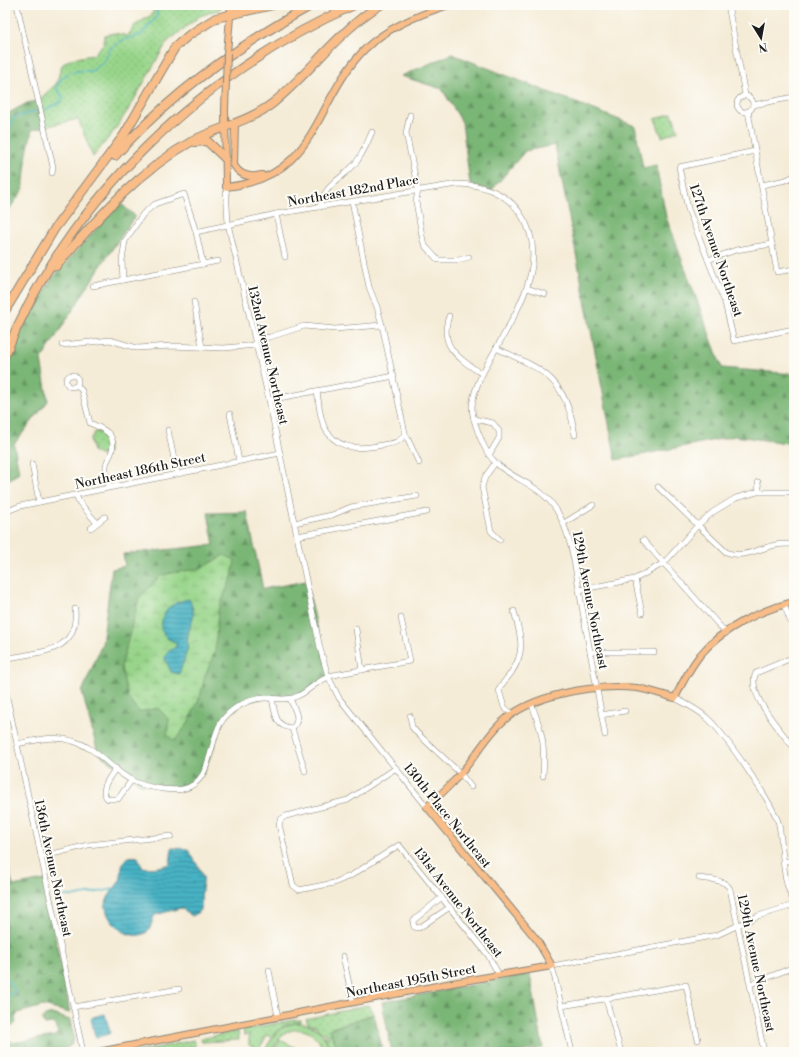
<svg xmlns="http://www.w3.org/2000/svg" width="799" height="1057" font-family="'Libre Bodoni',serif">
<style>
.green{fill:url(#green-dots);stroke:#5a7853}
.forest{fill:url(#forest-firs);stroke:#4b6949}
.wetland{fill:url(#wetland-marsh);stroke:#5a7853}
.pitch{fill:#98d58a;stroke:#5a7853}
.water{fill:url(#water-rules);stroke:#326770}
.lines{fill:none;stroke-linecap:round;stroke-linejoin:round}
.stream{stroke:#47b2c4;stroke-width:1.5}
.minor-casing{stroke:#88847a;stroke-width:6}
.major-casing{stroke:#88847a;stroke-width:8}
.highway-casing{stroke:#88847a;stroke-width:10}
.minor{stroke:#fff;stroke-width:5}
.major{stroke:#f8bd88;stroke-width:6}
.highway{stroke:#f8bd88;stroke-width:8}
.major-bridge-casing{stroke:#88847a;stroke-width:8;stroke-linecap:butt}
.major-bridge{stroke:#f8bd88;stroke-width:6}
.labels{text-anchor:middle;stroke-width:4;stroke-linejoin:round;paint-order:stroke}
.street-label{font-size:13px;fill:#1c1c1c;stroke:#fdfcf7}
</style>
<defs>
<pattern id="green-dots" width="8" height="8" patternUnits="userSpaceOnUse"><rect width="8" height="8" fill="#98d58a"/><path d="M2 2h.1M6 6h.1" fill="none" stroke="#82b676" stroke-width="1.8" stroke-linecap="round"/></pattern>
<pattern id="forest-firs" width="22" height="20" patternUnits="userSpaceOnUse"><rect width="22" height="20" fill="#7ab676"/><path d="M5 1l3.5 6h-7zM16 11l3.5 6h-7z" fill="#639360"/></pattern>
<pattern id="wetland-marsh" width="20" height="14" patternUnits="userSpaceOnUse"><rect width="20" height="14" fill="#98d58a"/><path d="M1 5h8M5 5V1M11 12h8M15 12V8" fill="none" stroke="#82b676"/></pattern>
<pattern id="water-rules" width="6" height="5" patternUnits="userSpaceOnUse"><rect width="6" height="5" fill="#47b2c4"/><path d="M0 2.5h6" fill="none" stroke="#3a909e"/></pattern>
</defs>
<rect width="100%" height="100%" fill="#fdfcf7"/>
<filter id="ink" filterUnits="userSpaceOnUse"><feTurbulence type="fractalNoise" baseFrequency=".025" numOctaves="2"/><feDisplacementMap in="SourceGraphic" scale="8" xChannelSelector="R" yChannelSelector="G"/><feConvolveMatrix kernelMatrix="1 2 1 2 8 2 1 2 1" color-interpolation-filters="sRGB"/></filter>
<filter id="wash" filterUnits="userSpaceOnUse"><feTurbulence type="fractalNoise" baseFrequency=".012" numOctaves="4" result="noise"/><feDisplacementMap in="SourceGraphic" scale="16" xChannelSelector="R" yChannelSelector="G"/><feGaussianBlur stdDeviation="0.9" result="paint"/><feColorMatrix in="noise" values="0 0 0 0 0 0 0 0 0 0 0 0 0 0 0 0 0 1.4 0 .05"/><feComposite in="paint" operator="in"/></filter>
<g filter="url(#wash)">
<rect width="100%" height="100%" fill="#f5ecd7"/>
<!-- green -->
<g class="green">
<polygon points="154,5 221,5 220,9 200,16 167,42 128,110 114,131 93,157 78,119 44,127 38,101 56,84 62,65 70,59 93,55 104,43 104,35 114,33 128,36 134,26 153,14"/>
<polygon points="672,113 678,131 662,137 655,119"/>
<path d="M96 431C106 432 108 443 108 452L102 456 93 452 90 439Z"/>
<polygon points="368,1005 374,1014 330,1029 337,1046 336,1052 331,1052 324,1035 328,1038 329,1037 327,1034 323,1033 316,1028 317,1026 308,1024 306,1019"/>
<polygon points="294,1020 301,1020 301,1022 285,1025 271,1037 267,1035 259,1049 249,1045 249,1035 244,1035 243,1030"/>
<polygon points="238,1031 239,1040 202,1042 201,1039"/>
<polygon points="194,1040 196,1052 193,1052 191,1046 168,1052 136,1052"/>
</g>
<!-- forest -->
<g class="forest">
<polygon points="452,54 635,126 643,168 656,165 666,217 722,368 794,374 794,444 735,436 616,460 555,145 525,151 491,191 470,184 462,122 442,89 401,76"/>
<polygon points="38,101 44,127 32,130 27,153 23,190 5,215 5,115 27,103"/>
<polygon points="120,203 135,216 102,264 41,360 48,401 14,444 19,473 5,482 5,374 20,332 52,278"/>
<polygon points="247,512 263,589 306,581 329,677 298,697 265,698 246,702 225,718 203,775 183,789 140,784 98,753 82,692 102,644 112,569 125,566 123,554 214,545 208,513"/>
<polygon points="5,853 13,886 44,880 70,1013 43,1006 18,1013 15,1018 16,1023 13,1026 10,1025 11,1018 5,1017"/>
<polygon points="530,974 543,1048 521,1052 392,1052 382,1002"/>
<path d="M52 1014 70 1020C71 1026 75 1036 73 1042 68 1056 19 1052 5 1052V1032L12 1043 55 1036 58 1033 56 1026 52 1023 45 1024 42 1020 45 1016Z"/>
<polygon points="374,1014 383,1052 336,1052 337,1046 329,1029"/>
</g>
<!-- wetland -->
<polygon class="wetland" points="224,555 235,560 232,577 218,610 215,651 205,676 200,697 188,723 175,741 167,735 169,720 158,708 139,712 128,698 121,667 139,598 161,575 202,568"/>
<!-- pitch -->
<g class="pitch">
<path d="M296 1023C314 1023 327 1034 330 1052H323C320 1034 300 1023 284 1034 278 1038 275 1045 272 1052H264C272 1037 278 1026 296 1023Z"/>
<polygon points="280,1040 305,1052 273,1052"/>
</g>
<!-- water -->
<g class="water">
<path d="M189 599C197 615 192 619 188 635 187 640 188 645 187 650 185 658 182 666 179 674L171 672 165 658 167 652 176 647V642L168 639 161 630C162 610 170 603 189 599Z"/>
<path d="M172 848 188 849C193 858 200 868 203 877 204 881 202 886 202 890 200 901 205 911 192 916L181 908 155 915C151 920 152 928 147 932 130 944 104 921 106 904 107 896 115 888 119 882 123 876 120 867 124 861 127 856 133 856 138 857L142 867C152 869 161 867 170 864Z"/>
<polygon points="105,1014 110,1032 109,1034 97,1037 95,1036 91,1019 93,1017"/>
</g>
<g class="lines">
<!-- stream -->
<g class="stream">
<path d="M46 109 61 102 63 97 56 88C64 71 76 69 92 71L104 62 110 49 120 41 141 35 156 18 158 8 165 5"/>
<polyline points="5,141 13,118 36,111"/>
<polyline points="63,896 77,896 114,889"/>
<polyline points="5,978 14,988 14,993 5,996"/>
</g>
</g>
</g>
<g filter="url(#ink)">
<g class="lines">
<!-- minor casing -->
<g class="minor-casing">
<g id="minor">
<polyline points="17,5 53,167 52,173"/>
<polyline points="728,5 745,95"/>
<circle cx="745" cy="104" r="8"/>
<polyline points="753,105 794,97"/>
<polyline points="748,111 777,272 794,269"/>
<polyline points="410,115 406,133 418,190 416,202 423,241 426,247 438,260 459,260 469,257"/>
<polyline points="755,151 679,167 688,209 725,303 734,341 794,329"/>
<polyline points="762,185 786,180 794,176"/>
<polyline points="226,187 228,224 269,400 320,648 328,676 339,698 427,807"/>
<polyline points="352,201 369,287 377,307 382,325 405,433 419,463"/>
<path d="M320 207C324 185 340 180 354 165 363 155 367 143 372 132"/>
<polyline points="276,214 285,257"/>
<path d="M196 232 276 214 457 184C480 184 506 192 520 213 554 261 513 317 489 361 482 374 473 391 472 407 472 415 475 424 478 432 482 443 487 455 496 463 516 482 541 484 557 511 573 538 576 575 582 606 589 649 598 692 605 735"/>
<polyline points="708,260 736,250 772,244"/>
<polyline points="123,280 122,261 125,241 143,214 155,204 184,194 196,232 203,264"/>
<polyline points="93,286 218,261"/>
<polyline points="527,288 545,294"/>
<polyline points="194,302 202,347"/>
<path d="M449 316C438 347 460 359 482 374"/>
<polyline points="255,339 270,337 304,326 335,329 382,325"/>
<polyline points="62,345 110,340 137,348 171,346 224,348 256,345"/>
<path d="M496 348C544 370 566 378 575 435"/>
<circle cx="72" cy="381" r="6"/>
<path d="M77 385 82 391 90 423C105 430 118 434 111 454 109 458 106 462 106 466 105 472 108 481 109 487"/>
<path d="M317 391C319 404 320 423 328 433 342 451 362 449 382 445 393 443 401 443 405 433"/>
<polyline points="269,400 394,376"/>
<polyline points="230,414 239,461"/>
<polyline points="474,419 493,423 499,431 499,438 489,455"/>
<polyline points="168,430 177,473"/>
<polyline points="495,463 485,477 482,487 491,531 500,540"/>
<polyline points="32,464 39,502"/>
<polyline points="758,482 759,491"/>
<path d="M658 487 726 552C743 559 758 549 775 545 781 544 788 544 794 544"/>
<polyline points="76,495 79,502 97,523"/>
<polyline points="5,512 20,506 280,453"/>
<polyline points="294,523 332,515 351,507 417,496"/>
<polyline points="564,523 593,505"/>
<polyline points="91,528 105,517"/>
<polyline points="297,536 427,512"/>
<polyline points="643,540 726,633"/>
<polyline points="635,579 642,613"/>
<polyline points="579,590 635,579 664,563 698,525 713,512 736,498 757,492 794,492"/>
<polyline points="784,605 794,630"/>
<polyline points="356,629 362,670"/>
<polyline points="590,652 654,652"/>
<path d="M794 657 756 673C745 693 782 732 794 748"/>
<path d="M5 659C38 651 79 655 75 609"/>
<polyline points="328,676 410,661 401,618"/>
<polyline points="5,688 83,1052"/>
<path d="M272 698C275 713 275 727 292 728"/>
<path d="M675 698C686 704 697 709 706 717 722 730 775 806 779 825 784 851 781 878 794 902"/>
<path d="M290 699C294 708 302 720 292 728L305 771"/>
<path d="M532 705C543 734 545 745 543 776"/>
<path d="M512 714 504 707 499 690C502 683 507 679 511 673 527 650 520 635 514 611"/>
<polyline points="601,715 625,711"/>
<polyline points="410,716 412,727 417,733 461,774 471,787"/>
<path d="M17 744C36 740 54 735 73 741 98 748 111 770 133 781 142 786 152 787 162 789 169 789 176 791 183 789 215 782 207 737 225 717 235 706 251 698 265 698 275 698 286 701 295 697 308 693 315 681 329 677"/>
<path d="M116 768C110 777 98 790 108 799H118L131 781"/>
<polyline points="396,768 348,800 286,816 281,819 279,824 293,885 299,890 334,883 352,875 399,845 488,955 499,975"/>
<polyline points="41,857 88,845 171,836"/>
<polyline points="784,861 794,861"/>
<path d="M699 878C710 880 725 879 730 889L764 1052"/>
<polyline points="442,897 414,920 413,922 414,927 419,928 450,907"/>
<polyline points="343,956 353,1002"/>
<polyline points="269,970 278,1017"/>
<polyline points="751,984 794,967"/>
<polyline points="606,999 621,1052"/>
<polyline points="562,1006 686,985 698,1040"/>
<polyline points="73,1007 179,989"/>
<polyline points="572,1052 552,966 717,935 758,916 794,905"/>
</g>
</g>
<!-- major casing -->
<g class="major-casing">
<g id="major">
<polyline points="230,15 238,5"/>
<polyline points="227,53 231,5"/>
<path d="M225 110 226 187C320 177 312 102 366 48 388 27 420 14 449 5"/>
<path d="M235 123 234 165C240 176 250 178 262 175"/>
<path d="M98 1052 452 983 552 966 537 940 427 807C439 796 451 785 461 773 474 758 484 741 497 727 527 694 594 684 637 688 649 690 663 695 675 698 682 683 690 668 700 655 723 628 760 610 794 602"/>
</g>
</g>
<!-- highway casing -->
<g class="highway-casing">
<g id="highway">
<polyline points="195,142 207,141 225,158"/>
<path d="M115 156C170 94 239 45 312 5"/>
<path d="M56 266C97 219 138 171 194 140 220 127 250 121 273 103 311 72 338 31 380 5"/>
<polyline points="5,311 55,228 124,135 175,47 189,35 216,18 273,5"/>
<path d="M5 355C68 199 202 73 354 5"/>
</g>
</g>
<!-- minor -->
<use href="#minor" class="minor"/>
<!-- major -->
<use href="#major" class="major"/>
<!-- highway -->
<use href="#highway" class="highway"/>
<!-- major-bridge casing -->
<g class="major-bridge-casing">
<polyline id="major-bridge" points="225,110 227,53"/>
</g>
<!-- major-bridge -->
<use href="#major-bridge" class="major-bridge"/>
</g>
</g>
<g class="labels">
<!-- street labels -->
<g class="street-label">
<text transform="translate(353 190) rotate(-10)" y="5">Northeast 182nd Place</text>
<text transform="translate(717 250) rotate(71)" y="5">127th Avenue Northeast</text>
<text transform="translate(269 355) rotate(77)" y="5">132nd Avenue Northeast</text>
<text transform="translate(140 470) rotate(-12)" y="5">Northeast 186th Street</text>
<text transform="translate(591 600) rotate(79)" y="5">129th Avenue Northeast</text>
<text transform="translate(448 815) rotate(51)" y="5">130th Place Northeast</text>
<text transform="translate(54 868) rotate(78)" y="5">136th Avenue Northeast</text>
<text transform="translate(459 902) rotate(52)" y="5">131st Avenue Northeast</text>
<text transform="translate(757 963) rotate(78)" y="5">129th Avenue Northeast</text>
<text transform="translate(411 980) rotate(-11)" y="5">Northeast 195th Street</text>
</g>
</g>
<!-- margin -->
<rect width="799" height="1057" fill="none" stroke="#fdfcf7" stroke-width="20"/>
<!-- north arrow -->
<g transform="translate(761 38) rotate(169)" stroke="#fdfcf7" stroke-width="3" paint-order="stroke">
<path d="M0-3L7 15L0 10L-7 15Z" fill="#1c1c1c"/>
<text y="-6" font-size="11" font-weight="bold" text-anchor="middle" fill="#1c1c1c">N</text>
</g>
</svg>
